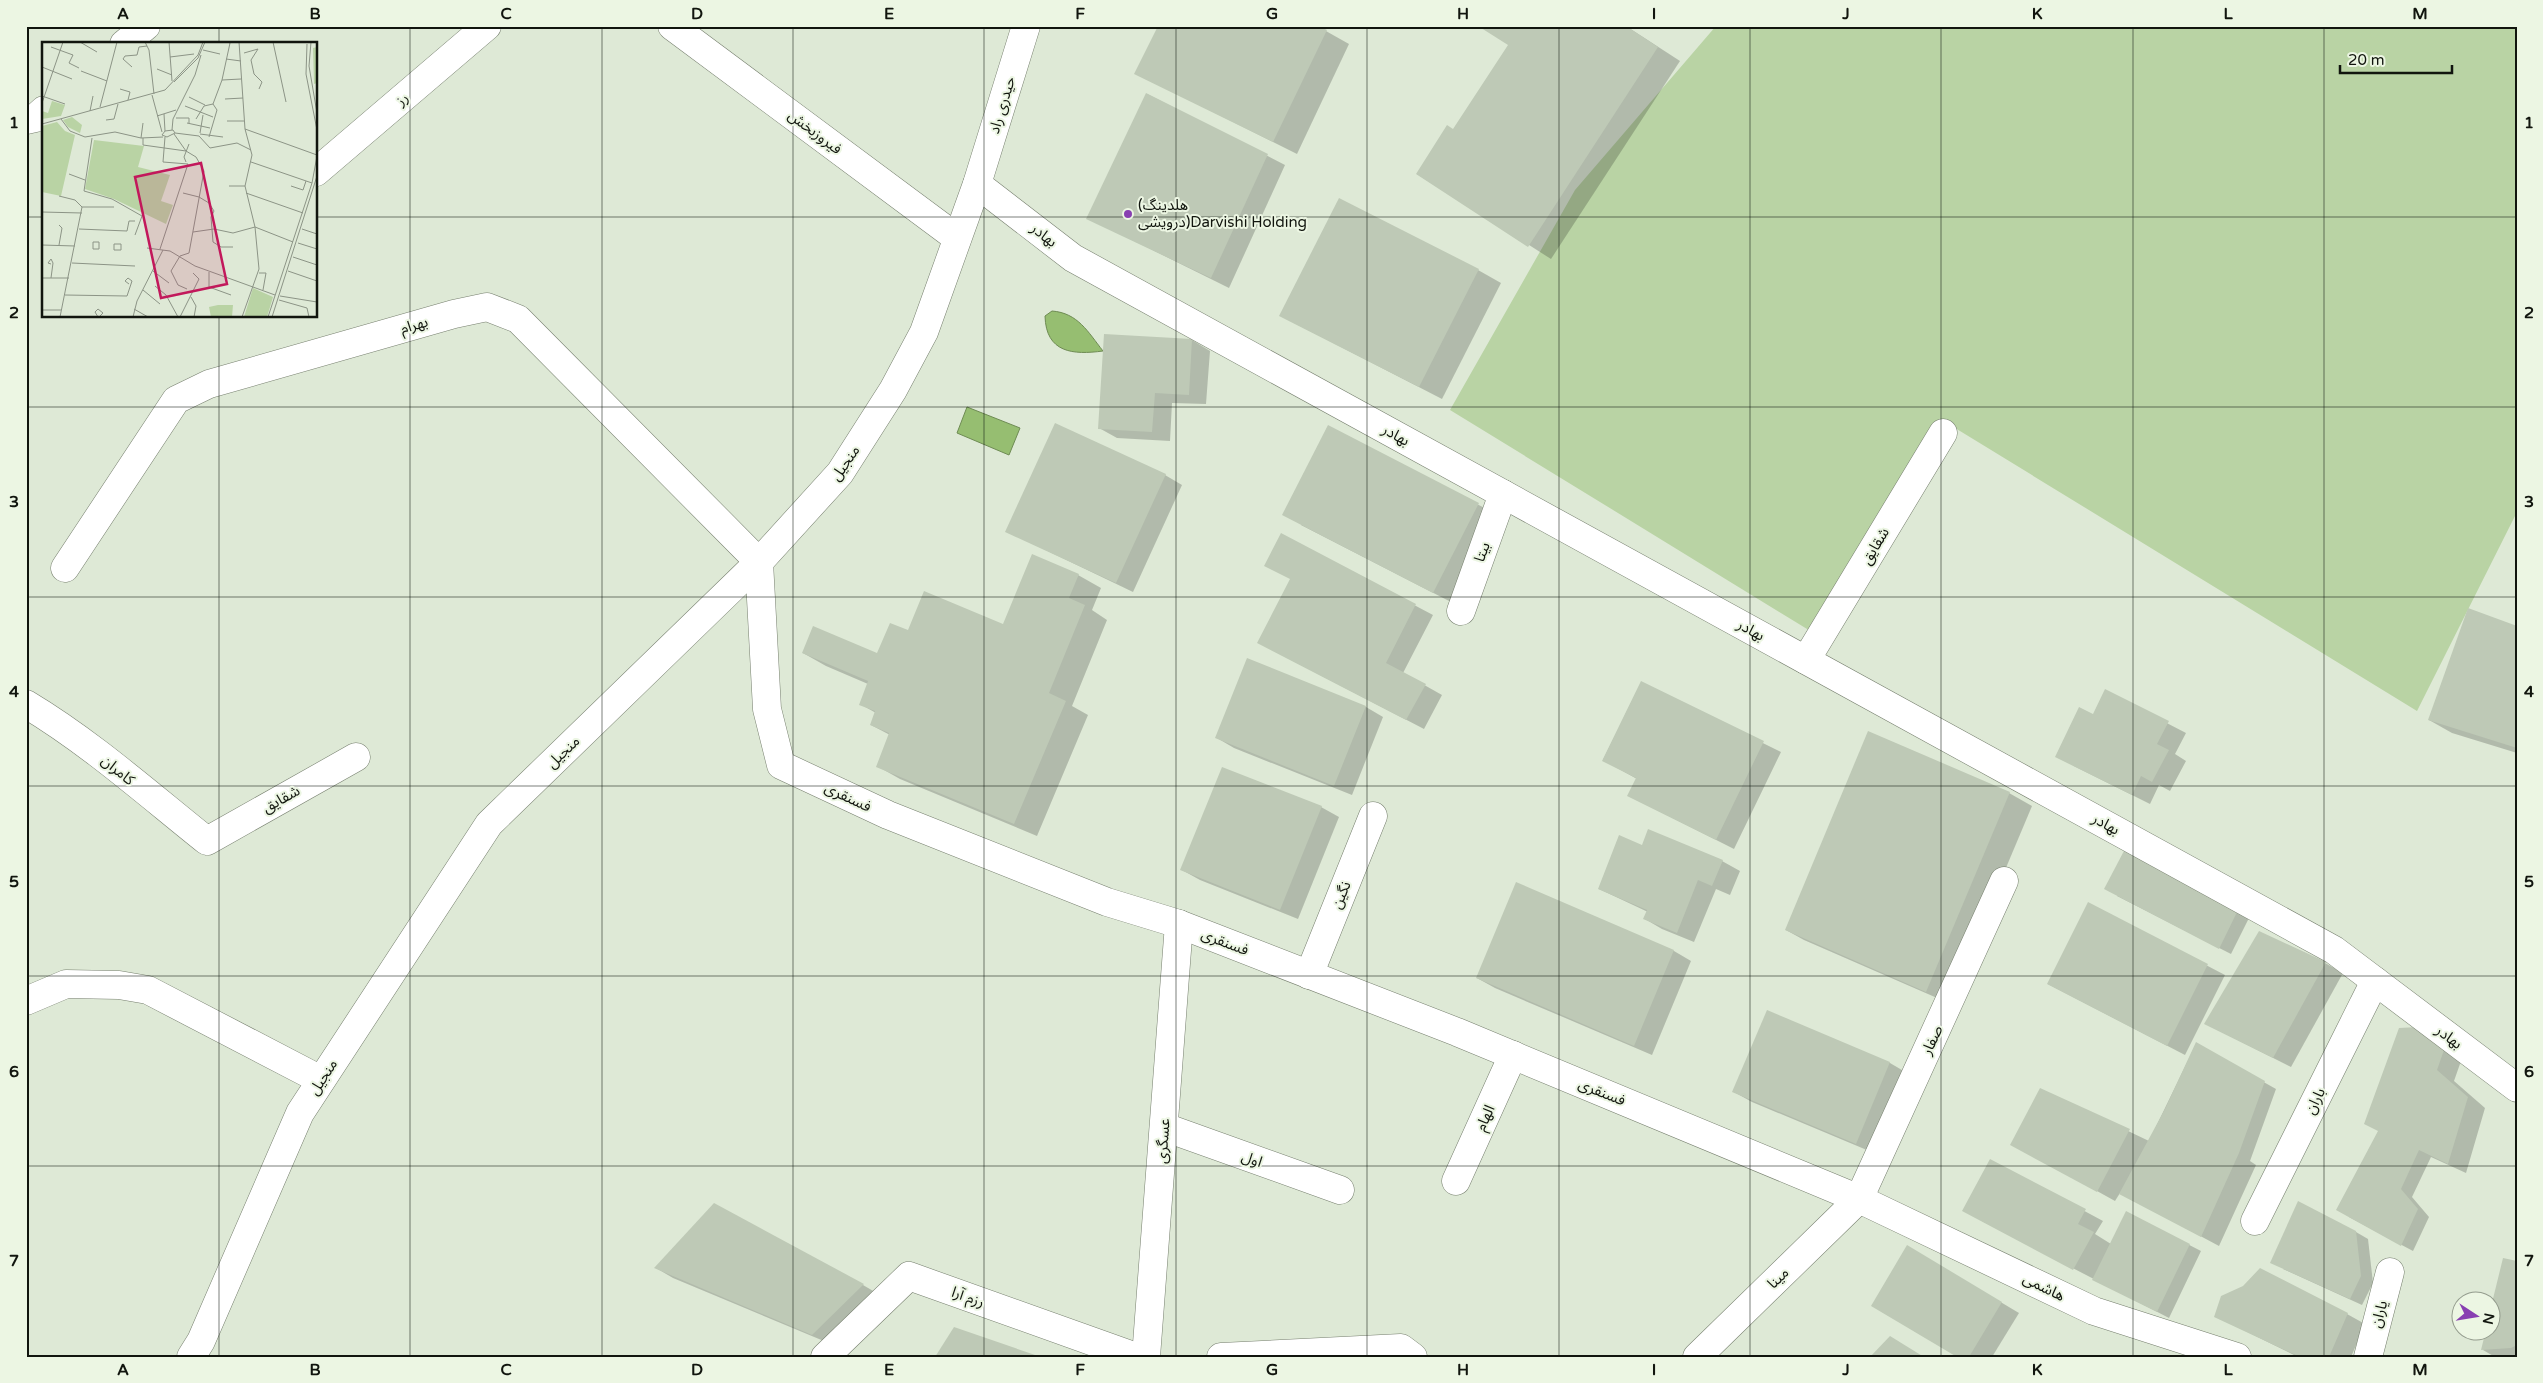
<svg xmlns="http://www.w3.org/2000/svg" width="2543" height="1383" font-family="'Varela Round','Noto Sans Arabic',sans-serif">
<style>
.green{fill:#b9d3a4}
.water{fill:#96be71;stroke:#6e8b53}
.shadow{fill:#0003}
.building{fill:#bec9b6}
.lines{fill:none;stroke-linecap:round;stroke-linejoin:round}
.minor-casing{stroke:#767f6e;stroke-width:29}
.minor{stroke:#fff;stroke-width:28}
.grid{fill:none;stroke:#11150e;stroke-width:1;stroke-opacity:0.55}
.poi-dot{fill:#883fb1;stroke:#ecf6e3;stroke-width:2}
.labels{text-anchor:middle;stroke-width:4;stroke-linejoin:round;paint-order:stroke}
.street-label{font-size:15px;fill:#11150e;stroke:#ecf6e3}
.poi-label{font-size:15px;fill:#11150e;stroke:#ecf6e3;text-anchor:start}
.inset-road{fill:none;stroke:#8c9486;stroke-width:1}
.view{fill:#c2185b;fill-opacity:0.15;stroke:#c2185b;stroke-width:2.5}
.inset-edge{fill:none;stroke:#11150e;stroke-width:2.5}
.neatline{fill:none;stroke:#11150e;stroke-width:2}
.grid-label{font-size:16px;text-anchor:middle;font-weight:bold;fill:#11150e}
</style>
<rect width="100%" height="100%" fill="#dee9d6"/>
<!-- green -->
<polygon class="green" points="1716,26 2517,26 2517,512 2417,711 1942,420 1812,632 1450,410 1575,190"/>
<!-- water -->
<g class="water">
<path d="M1052 311C1078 313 1088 332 1103 351 1073 355 1046 353 1045 316Z"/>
<polygon points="967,407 1020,428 1009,455 957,433"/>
</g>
<!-- shadow -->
<g class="shadow">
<polygon points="1317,26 1349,44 1297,154 1136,73"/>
<polygon points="1626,26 1680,61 1551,259 1417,174 1454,130"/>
<polygon points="1147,94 1285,165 1229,288 1088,218"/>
<polygon points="1478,270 1501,283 1442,399 1281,316"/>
<polygon points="1192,340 1210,351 1206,404 1172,403 1170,441 1117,438 1099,428"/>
<polygon points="1328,426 1496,514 1451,602 1301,525"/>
<polygon points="1165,475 1182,485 1133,592 1006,531"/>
<polygon points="1282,535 1433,615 1403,673 1442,695 1424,729 1276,652 1291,579"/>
<polygon points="1078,575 1101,588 1092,610 1107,620 1072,706 1088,715 1037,836 900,779 877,766 890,735 871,725 876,713 860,704 868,684 826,666 803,653 877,654 909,632 1004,626"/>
<polygon points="2517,627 2517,753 2452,733 2429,720"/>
<polygon points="1247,660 1366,707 1383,717 1352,795 1234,748 1217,738"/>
<polygon points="1641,683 1781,752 1734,849 1629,796 1637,779 1603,760"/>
<polygon points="2105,691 2186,733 2175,754 2186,761 2170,791 2159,785 2150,804 2074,766"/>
<polygon points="2009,793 2032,806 1984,920 1944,1001 1804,940 1786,930"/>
<polygon points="1321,807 1339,817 1298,919 1200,880 1182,870"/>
<polygon points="1642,847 1722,861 1740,871 1730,895 1716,889 1694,942 1662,929 1645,919 1648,912 1599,889"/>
<polygon points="2125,850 2250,916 2231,954 2117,896"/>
<polygon points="1517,884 1674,951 1691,961 1652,1055 1495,988 1477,978"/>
<polygon points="2089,904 2225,975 2185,1055 2048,984"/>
<polygon points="2325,963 2343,973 2291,1067 2206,1024"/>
<polygon points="1768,1012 1890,1063 1907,1073 1874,1153 1752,1102 1734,1092"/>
<polygon points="2436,1039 2461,1061 2454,1081 2485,1108 2466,1173 2431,1157 2412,1197 2429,1217 2413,1251 2349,1217"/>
<polygon points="2196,1044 2276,1089 2250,1161 2256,1165 2219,1246 2120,1193 2115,1201 2030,1154 2040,1089 2149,1141"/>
<polygon points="1990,1160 2103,1221 2095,1234 2111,1244 2127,1213 2201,1251 2169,1318 1982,1221"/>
<polygon points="2356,1232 2368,1239 2373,1283 2362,1305 2283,1269"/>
<polygon points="1908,1247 2019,1313 1992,1357 1959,1357"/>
<polygon points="2517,1262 2517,1357 2495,1357 2483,1350"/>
<polygon points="656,1268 863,1285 880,1295 831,1344 673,1278"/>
<polygon points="2347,1314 2365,1324 2351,1357 2298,1357 2215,1316"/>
</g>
<!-- building -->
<g class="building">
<polygon points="1158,26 1319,26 1327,30 1273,142 1134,74"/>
<polygon points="1478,26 1626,26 1658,47 1528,247 1416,174 1447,125 1453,129 1508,45"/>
<polygon points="1146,93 1268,154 1211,278 1086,219"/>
<polygon points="1339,198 1479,269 1419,387 1279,316"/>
<polygon points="1104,334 1192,339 1189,395 1155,393 1152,432 1098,429"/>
<polygon points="1055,423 1166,474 1116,583 1005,532"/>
<polygon points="1328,425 1479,503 1433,593 1282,515"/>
<polygon points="1281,533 1416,604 1386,663 1426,684 1406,720 1257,643 1290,579 1264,566"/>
<polygon points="1032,554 1079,574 1069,598 1085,605 1049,693 1066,701 1014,824 876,767 889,733 870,725 875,711 859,705 868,681 802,653 813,626 877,653 890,623 908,630 924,591 1003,624"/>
<polygon points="2468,608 2517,626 2517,748 2428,720"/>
<polygon points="1247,658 1366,706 1334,786 1215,738"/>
<polygon points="1641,681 1764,741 1716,840 1627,796 1636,778 1602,761"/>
<polygon points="2105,689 2169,721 2157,744 2169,750 2152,782 2141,776 2132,795 2055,757 2079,707 2093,714"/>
<polygon points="1868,731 2010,792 1926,992 1785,930"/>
<polygon points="1222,767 1322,806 1280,910 1180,870"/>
<polygon points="1648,829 1723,860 1712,886 1698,880 1677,933 1643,919 1647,910 1598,889 1619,835 1642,845"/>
<polygon points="2125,849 2239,908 2219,949 2104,889"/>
<polygon points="1516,882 1674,950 1634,1046 1476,978"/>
<polygon points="2088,902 2208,964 2167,1046 2047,984"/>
<polygon points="2259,931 2326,962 2273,1058 2204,1024"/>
<polygon points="1767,1010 1890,1062 1856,1144 1732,1092"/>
<polygon points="2418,1027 2444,1050 2437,1070 2468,1097 2448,1164 2419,1150 2401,1189 2418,1209 2401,1246 2336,1210 2378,1131 2364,1124 2399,1028"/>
<polygon points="2196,1042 2265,1081 2239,1153 2201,1237 2119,1194 2165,1109"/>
<polygon points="2040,1088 2130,1129 2097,1192 2010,1145"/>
<polygon points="1990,1159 2086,1209 2078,1224 2094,1232 2073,1270 1962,1211"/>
<polygon points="2298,1201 2356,1231 2361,1276 2350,1299 2270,1263"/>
<polygon points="714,1203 864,1284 812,1335 654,1268"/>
<polygon points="2126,1211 2190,1244 2157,1312 2092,1280"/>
<polygon points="1907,1245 2002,1302 1969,1357 1957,1357 1871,1306"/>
<polygon points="2503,1258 2517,1261 2517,1345 2511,1348 2481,1350 2486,1330 2490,1330 2490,1311"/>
<polygon points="2260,1268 2348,1313 2329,1357 2300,1357 2214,1317 2221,1296 2243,1286"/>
<polygon points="954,1327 1038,1356 1038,1357 935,1357"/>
<polygon points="1890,1336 1924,1357 1870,1357"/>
</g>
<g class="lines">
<!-- minor casing -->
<g class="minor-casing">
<g id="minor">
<polyline points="672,26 957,238"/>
<polyline points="124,44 146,26"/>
<polyline points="26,120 35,118 44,110"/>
<polyline points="316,172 487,26"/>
<polyline points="977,184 1073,258 2334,950 2517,1088"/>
<polyline points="65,568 176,400 209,384 454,314 487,307 518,319 759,562 767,709 781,765 888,815 1107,902 1179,924 1457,1032 1859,1199 2094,1311 2237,1357"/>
<polyline points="1461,611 1503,494"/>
<polyline points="1806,660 1943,433"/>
<path d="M26 704C91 743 148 794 207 841L356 757"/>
<polyline points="1309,975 1373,816"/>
<polyline points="26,1001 66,984 119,985 148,990 321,1080"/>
<polyline points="1164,1127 1340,1190"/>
<polyline points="1456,1181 1513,1055"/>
<polyline points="2255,1221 2375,981"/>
<polyline points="191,1357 201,1341 300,1113 489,824 759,562 840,473 893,390 924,332 977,184 1026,26"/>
<polyline points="825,1357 909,1276 1136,1357"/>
<polyline points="1146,1357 1179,924"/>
<polyline points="1221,1357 1401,1348 1413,1357"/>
<polyline points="1697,1357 1859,1199 2004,881"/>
<polyline points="2368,1357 2390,1272"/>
</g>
</g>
<!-- minor -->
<use href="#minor" class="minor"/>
</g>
<!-- grid -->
<path class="grid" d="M219 26V44M410 26V1357M602 26V1357M793 26V1357M984 26V1357M1176 26V1357M1367 26V1357M1559 26V1357M1750 26V1357M1941 26V1357M2133 26V1357M2324 26V1357M26 217H44M316 217H2517M219 316V1357M26 407H2517M26 597H2517M26 786H2517M26 976H2517M26 1166H2517"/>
<!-- markers -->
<circle class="poi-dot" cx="1128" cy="214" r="5"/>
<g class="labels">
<!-- street labels -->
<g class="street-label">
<text transform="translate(402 99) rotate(-41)" y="5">رز</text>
<text transform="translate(1002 105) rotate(-73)" y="5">حیدری راد</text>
<text transform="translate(815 132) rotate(37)" y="5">فیروزبخش</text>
<text transform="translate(1044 235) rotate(38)" y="5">بهادر</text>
<text transform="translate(414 325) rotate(-16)" y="5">بهرام</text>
<text transform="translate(1396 435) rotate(29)" y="5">بهادر</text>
<text transform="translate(845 463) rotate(-55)" y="5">منجیل</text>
<text transform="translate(1875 546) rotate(-59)" y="5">شقایق</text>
<text transform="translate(1482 552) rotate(-70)" y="5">بیتا</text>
<text transform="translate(1751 630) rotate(29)" y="5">بهادر</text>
<text transform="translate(563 752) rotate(-44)" y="5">منجیل</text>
<text transform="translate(118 770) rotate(39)" y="5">کامران</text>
<text transform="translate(848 797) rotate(25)" y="5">فسنقری</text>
<text transform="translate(281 799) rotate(-29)" y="5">شقایق</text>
<text transform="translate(2106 824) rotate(29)" y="5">بهادر</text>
<text transform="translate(1341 895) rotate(-68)" y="5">نگین</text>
<text transform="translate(1225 942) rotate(21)" y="5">فسنقری</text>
<text transform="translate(2449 1037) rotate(37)" y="5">بهادر</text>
<text transform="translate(1932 1040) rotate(-65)" y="5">صفار</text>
<text transform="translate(323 1077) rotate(-57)" y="5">منجیل</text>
<text transform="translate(1602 1092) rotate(22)" y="5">فسنقری</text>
<text transform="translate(2315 1101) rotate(-64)" y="5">باران</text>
<text transform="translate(1485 1118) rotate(-66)" y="5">الهام</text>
<text transform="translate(1163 1141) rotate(-86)" y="5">عسگری</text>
<text transform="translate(1252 1159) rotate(20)" y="5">اول</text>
<text transform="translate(1778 1278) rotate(-44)" y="5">مینا</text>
<text transform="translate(2044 1287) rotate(26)" y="5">هاشمی</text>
<text transform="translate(968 1297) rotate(20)" y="5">رزم آرا</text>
<text transform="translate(2379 1314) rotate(-75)" y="5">یاران</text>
</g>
<!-- poi labels -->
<g class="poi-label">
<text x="1138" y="210">(هلدینگ<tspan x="1138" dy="17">درویشی)Darvishi Holding</tspan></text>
</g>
</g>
<!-- overview -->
<g transform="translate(42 42)">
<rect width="275" height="275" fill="#dee9d6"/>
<path d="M275 5V41L272 42 271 6ZM10 59 23 63 19 74 0 77V69L6 71ZM30 75 40 83 38 91 26 85 21 78ZM15 80 23 89 33 93 19 154 0 150V84ZM52 98 102 104 96 125 128 133 119 159 131 163 124 182 72 157 43 147ZM211 246 231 255 225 275H202ZM176 263H191L190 275H169L167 265Z" fill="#b9d3a4"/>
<path class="inset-road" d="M38 0 55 10M103 0 107 8 112 52M127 0 130 39M197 0 203 87 210 113 203 144 213 185 217 227 200 275M231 0 244 60M269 0 267 24 275 71M265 2 264 32 275 88M9 5 31 13 27 21 37 26M161 8 178 12M202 11 216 7 209 18 212 32 220 40 217 47M128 15 152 12M184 17 199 19M0 25 30 37M90 25 81 17 83 14 95 13 97 5 105 4M115 27 130 33M39 29 65 39M180 38 199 37M132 40 156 16 163 0M78 47 88 50 86 58M110 53 120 90M0 54 23 62M147 55 163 63M183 57 201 56M0 61 21 0M143 64 171 75M58 65 75 0M48 69 51 54M122 72 123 89 120 93 125 95 133 91 131 88 123 89M115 74 134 68M134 76H147V81M19 77 28 89 43 95 73 90 99 96 121 95M154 77 162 64 171 62M64 78 72 77 76 62M185 79H202M145 81 168 86M0 82 123 48 156 13 161 0M203 87 275 113M130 88 131 77 153 33 159 13M133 91 157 94 168 106 195 101 209 108M158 91 161 73M132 92 144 109 154 115 162 129 147 211 138 214 129 229 136 243 145 247M158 92 181 95M167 95 175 68 171 62 180 38 188 1 185 0M50 96 42 149 70 157 100 174 93 193M99 96 101 81M101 96V103L144 109M144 120 142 115 147 102M209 120 270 141M27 132 43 138M187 144H203M249 144 261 148 264 139M141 151 157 155 167 161 172 169 169 175 171 200 179 205H191M204 151 261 171M17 154 33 158 40 165M40 165H72M0 170 40 171M37 187 85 189 87 179H93M260 187 275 192M151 190 172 187 191 191 213 185 251 200M51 200H57V207H51ZM256 201 275 207M72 202H79V208H72ZM0 203 33 204M17 203 20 186 17 183M105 206 128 209 153 224 233 253M118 207 146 122 121 120 123 95M251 215 275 223M30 221 93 224M111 229 127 241M246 229 275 239M167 230V245L189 253M217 231H224L221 248M0 236H27M9 236 11 221 9 217 6 221 9 222M113 244 124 253 136 275M101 248 118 262M23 253 85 254 90 239 86 236 83 239 87 242M238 254 275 260M149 255 154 264 152 275M237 258 265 266 267 275M92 267 106 275M0 268H19M18 275 40 165M56 275 53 270 56 267 61 271 57 275M91 275 95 259 121 208M138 275 157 237 151 231M226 275 270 141 275 114M230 275 275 134"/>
<path class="view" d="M159 121 185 242 119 256 93 135Z"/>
<rect width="275" height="275" class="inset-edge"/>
</g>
<!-- border -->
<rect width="2543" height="1383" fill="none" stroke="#ecf6e3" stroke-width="55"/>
<!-- north arrow -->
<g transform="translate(2476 1316) rotate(102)"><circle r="24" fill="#ecf6e3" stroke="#949c8e"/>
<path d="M0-4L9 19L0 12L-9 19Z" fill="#883fb1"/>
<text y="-8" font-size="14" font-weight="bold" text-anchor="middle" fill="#11150e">N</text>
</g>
<!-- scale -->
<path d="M2340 65v8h112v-8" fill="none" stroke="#11150e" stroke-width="2.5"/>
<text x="2348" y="65" font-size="15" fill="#11150e" stroke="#ecf6e3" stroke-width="4" paint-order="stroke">20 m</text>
<rect x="28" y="28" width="2488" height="1328" class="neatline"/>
<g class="grid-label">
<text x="123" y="19">A</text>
<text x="315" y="19">B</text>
<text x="506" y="19">C</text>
<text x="697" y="19">D</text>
<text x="889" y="19">E</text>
<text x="1080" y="19">F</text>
<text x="1272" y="19">G</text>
<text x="1463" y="19">H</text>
<text x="1654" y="19">I</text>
<text x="1846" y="19">J</text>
<text x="2037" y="19">K</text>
<text x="2228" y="19">L</text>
<text x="2420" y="19">M</text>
<text x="14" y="128">1</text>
<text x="2529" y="128">1</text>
<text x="14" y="318">2</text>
<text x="2529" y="318">2</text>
<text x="14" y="507">3</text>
<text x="2529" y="507">3</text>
<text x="14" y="697">4</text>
<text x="2529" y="697">4</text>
<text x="14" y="887">5</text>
<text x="2529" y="887">5</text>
<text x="14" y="1077">6</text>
<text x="2529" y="1077">6</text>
<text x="14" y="1266">7</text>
<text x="2529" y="1266">7</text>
<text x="123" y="1375">A</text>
<text x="315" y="1375">B</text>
<text x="506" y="1375">C</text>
<text x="697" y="1375">D</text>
<text x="889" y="1375">E</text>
<text x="1080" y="1375">F</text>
<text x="1272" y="1375">G</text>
<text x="1463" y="1375">H</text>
<text x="1654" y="1375">I</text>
<text x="1846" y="1375">J</text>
<text x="2037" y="1375">K</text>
<text x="2228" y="1375">L</text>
<text x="2420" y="1375">M</text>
</g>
</svg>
